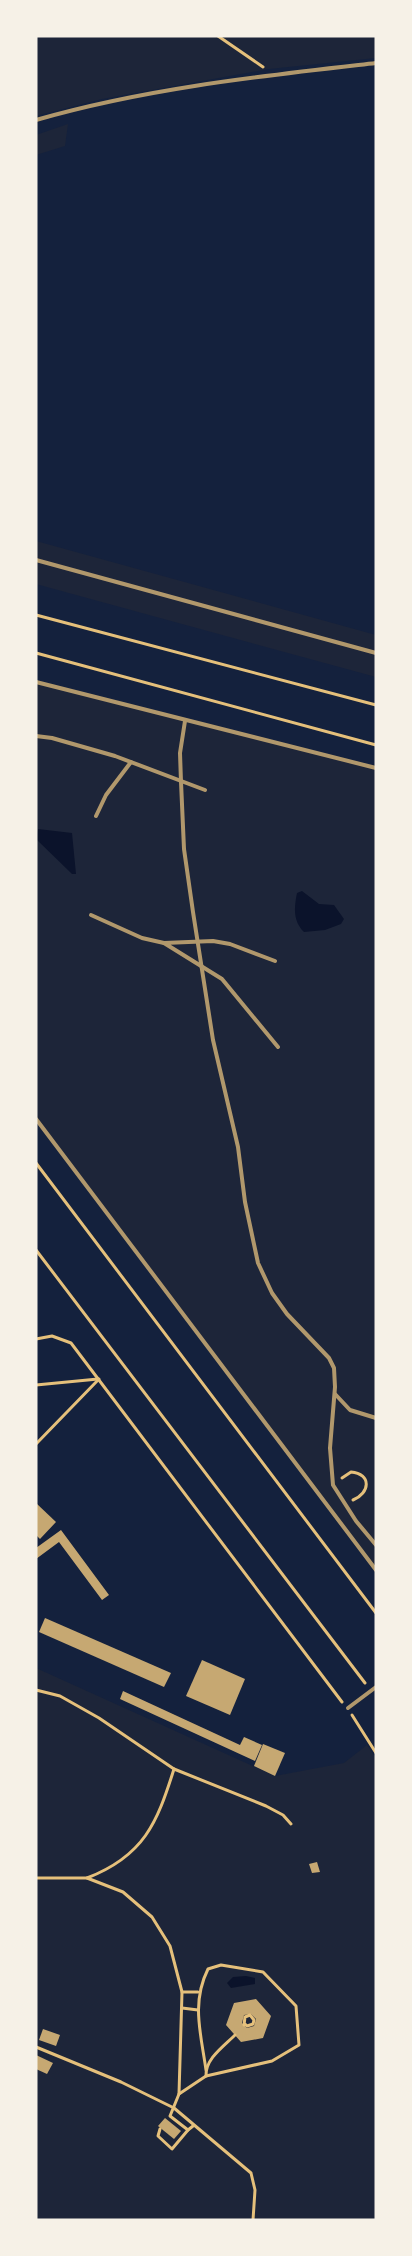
<svg xmlns="http://www.w3.org/2000/svg" width="412" height="2256" font-family="Lato,sans-serif">
<style>
.green{fill:#1d2539}
.water{fill:#0b132b}
.building{fill:#c6a872;fill-rule:evenodd}
.lines{fill:none;stroke-linecap:round;stroke-linejoin:round}
.path{stroke:#e5c07b;stroke-width:3}
.service{stroke:#b1986c;stroke-width:4}
</style>
<rect width="100%" height="100%" fill="#14213d"/>
<!-- green -->
<g class="green">
<polygon points="36,36 376,36 376,58 269,69 102,99 36,116"/>
<polygon points="68,124 65,146 36,155 36,135"/>
<polygon points="36,541 376,635 376,677 36,584"/>
<polygon points="36,682 376,768 376,1570 36,1119"/>
<polygon points="36,1668 275,1776 344,1763 367,1745 376,1758 376,2220 36,2220"/>
</g>
<!-- water -->
<g class="water">
<polygon points="38,829 72,833 76,874 72,874 36,839"/>
<path d="M302 891 319 904 334 905 344 919 341 924 325 930 304 932C293 921 294 908 297 893Z"/>
<polygon points="246,1976 255,1978 255,1984 231,1988 227,1983 233,1977"/>
</g>
<!-- building -->
<g class="building">
<polygon points="36,1503 56,1522 40,1539 36,1535"/>
<polygon points="61,1530 109,1595 102,1600 59,1542 36,1559 36,1548"/>
<polygon points="45,1618 171,1673 164,1687 39,1632"/>
<polygon points="202,1660 245,1679 230,1715 186,1696"/>
<polygon points="123,1691 240,1745 244,1737 262,1745 255,1761 120,1699"/>
<polygon points="263,1744 285,1753 275,1776 254,1766"/>
<polygon points="317,1862 320,1872 312,1873 309,1864"/>
<path d="M256 1999 271 2016 263 2038 241 2042 226 2025 234 2003ZM251 2014 256 2019 254 2026 247 2028 242 2023 244 2015Z"/>
<polygon points="43,2029 60,2035 56,2046 39,2040"/>
<polygon points="36,2055 53,2063 47,2074 36,2069"/>
<polygon points="165,2118 181,2131 174,2139 158,2126"/>
</g>
<g class="lines">
<!-- path -->
<g class="path">
<polyline points="218,36 263,67"/>
<polyline points="36,615 376,705"/>
<polyline points="36,653 376,745"/>
<polyline points="36,1163 376,1613"/>
<polyline points="36,1250 365,1683"/>
<polyline points="36,1339 52,1336 71,1343 342,1702"/>
<polyline points="36,1385 98,1379"/>
<polyline points="36,1444 99,1379"/>
<path d="M342 1478 351 1472C372 1474 370 1493 353 1500"/>
<polyline points="36,1690 60,1696 99,1718 174,1769 266,1806 283,1815 291,1824"/>
<polyline points="352,1715 376,1753"/>
<polyline points="36,1878 87,1878 123,1892 152,1917 170,1946 182,1992 179,2094 170,2116 188,2130 193,2126"/>
<path d="M87 1878C144 1856 157 1823 174 1769"/>
<polyline points="182,1992 198,1992"/>
<polyline points="182,2008 198,2010"/>
<polyline points="244,2025 245,2017 250,2015 254,2020 253,2024 247,2026 245,2024"/>
<polyline points="36,2047 121,2082 174,2108 251,2173 255,2190 253,2220"/>
<path d="M206 2076C205 2059 224 2046 235 2035"/>
<path d="M179 2094 206 2076 272 2061 299 2045 296 2006 263 1972 221 1965 208 1969C191 2003 201 2034 206 2070"/>
<polyline points="160,2129 158,2136 172,2149 188,2130"/>
</g>
<!-- service -->
<g class="service">
<path d="M36 120C147 88 262 76 376 63"/>
<polyline points="36,560 376,653"/>
<polyline points="36,682 376,768"/>
<polyline points="185,721 180,753 181,782 184,849 193,912 213,1040 238,1147 245,1202 258,1263 272,1293 287,1314 329,1358 334,1368 335,1387 330,1448 333,1485 356,1521 376,1545"/>
<polyline points="36,736 52,738 115,756 205,790"/>
<polyline points="96,816 106,795 131,762"/>
<polyline points="91,915 142,938 164,943"/>
<polyline points="275,961 230,944 213,941 164,943 222,979 278,1047"/>
<polyline points="36,1119 376,1570"/>
<polyline points="335,1394 350,1410 376,1418"/>
<polyline points="348,1708 376,1687"/>
</g>
</g>
<!-- border -->
<rect width="412" height="2256" fill="none" stroke="#f6f1e7" stroke-width="75"/>
</svg>
